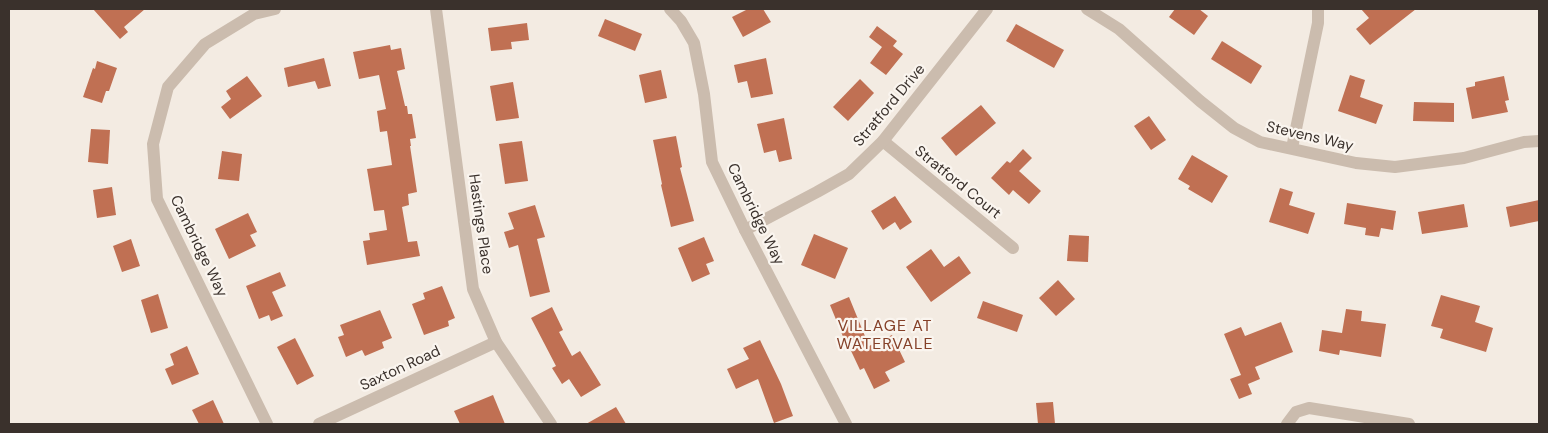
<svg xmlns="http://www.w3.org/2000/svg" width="1548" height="433" font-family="'DM Sans',sans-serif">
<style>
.building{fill:#c07053}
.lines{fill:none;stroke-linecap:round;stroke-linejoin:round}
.minor{stroke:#cbbcae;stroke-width:12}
.labels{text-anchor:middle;stroke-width:4.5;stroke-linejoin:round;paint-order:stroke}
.street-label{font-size:15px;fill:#3a312c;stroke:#faf5ef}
.neighbourhood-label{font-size:16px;letter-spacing:1px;fill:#854129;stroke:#faf5ef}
</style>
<rect width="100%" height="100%" fill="#f3ebe2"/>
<!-- building -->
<g class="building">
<polygon points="93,9 145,9 124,27 128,32 120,39"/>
<polygon points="748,9 763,9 771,22 743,37 732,17"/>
<polygon points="1175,9 1199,9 1208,16 1194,35 1169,17"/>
<polygon points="1361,9 1416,9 1370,45 1356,29 1369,18"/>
<polygon points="605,19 642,34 635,51 598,36"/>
<polygon points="527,23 529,40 511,42 512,49 491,51 488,28"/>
<polygon points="1016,24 1064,50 1054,68 1006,41"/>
<polygon points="877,26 897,41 893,46 903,54 886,75 870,63 882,47 869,37"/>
<polygon points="1222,41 1262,66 1251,84 1211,59"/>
<polygon points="390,45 391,50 401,48 405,69 397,71 405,106 407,106 408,114 412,114 416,138 410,139 411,146 410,146 417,192 408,194 409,205 402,207 408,242 417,241 420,256 367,265 363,241 370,240 369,233 387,230 384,210 374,211 367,169 392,165 387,131 380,132 377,111 386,109 379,75 359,79 353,52"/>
<polygon points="324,58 331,86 318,89 315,81 288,87 284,68"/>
<polygon points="766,58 773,94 751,98 747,81 738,83 734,65"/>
<polygon points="97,61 117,68 109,91 106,91 102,103 83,97 93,68 95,69"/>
<polygon points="661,70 667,98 645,103 639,75"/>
<polygon points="1350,75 1365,80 1360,97 1383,105 1376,124 1338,111"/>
<polygon points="247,76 262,96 230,119 221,107 231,99 226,91"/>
<polygon points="1504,76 1509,100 1505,101 1508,112 1472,119 1466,88 1475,86 1475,82"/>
<polygon points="860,79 874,93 848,121 833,107"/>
<polygon points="513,82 519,118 496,121 490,86"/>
<polygon points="1414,102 1454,103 1454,122 1413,121"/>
<polygon points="981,105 996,123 956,156 941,138"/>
<polygon points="1149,116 1166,140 1151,150 1134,126"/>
<polygon points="784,118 792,159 779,162 776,150 764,153 757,124"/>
<polygon points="91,129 110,130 108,164 88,162"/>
<polygon points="676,136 682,167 680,168 694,221 671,227 661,185 662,184 653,140"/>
<polygon points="522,141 528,181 505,184 499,144"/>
<polygon points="1023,149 1032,158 1019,171 1041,191 1029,204 1013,190 1009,195 991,178 1007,161 1010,163"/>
<polygon points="222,151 242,154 239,181 218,179"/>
<polygon points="1192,155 1228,176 1212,203 1188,189 1190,186 1178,179"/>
<polygon points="112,187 116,215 97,218 93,190"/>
<polygon points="1280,188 1293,192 1289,205 1315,213 1308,234 1269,222"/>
<polygon points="895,196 912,222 900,230 895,222 883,230 871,211"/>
<polygon points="1539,200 1539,221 1510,227 1506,207"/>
<polygon points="1347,203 1396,211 1393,230 1381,228 1379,237 1365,235 1366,228 1344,224"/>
<polygon points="1464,204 1468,227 1422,234 1418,212"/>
<polygon points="535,205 545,237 537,239 550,292 530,297 518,245 509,248 504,232 514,229 508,213"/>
<polygon points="248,213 257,232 250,235 256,246 229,259 215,229"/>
<polygon points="814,234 848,248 835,279 801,265"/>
<polygon points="1069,235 1089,236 1088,262 1067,261"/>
<polygon points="704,237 714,261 706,264 710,274 692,282 678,248"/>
<polygon points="131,239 140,266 122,272 113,246"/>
<polygon points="931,249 944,267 959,256 971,273 931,302 906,267"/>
<polygon points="280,272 286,286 272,292 283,316 271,321 269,315 259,319 246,286"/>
<polygon points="1058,280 1075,299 1056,316 1039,298"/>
<polygon points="442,286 455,318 448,321 449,326 424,335 412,304 425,299 423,293"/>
<polygon points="158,294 168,328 151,333 141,300"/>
<polygon points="1441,295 1480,306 1475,322 1493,328 1486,352 1440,338 1443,329 1431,326"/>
<polygon points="849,297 869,346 892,335 905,362 885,372 890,381 874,389 864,368 860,370 845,338 844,339 830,305"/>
<polygon points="983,301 1023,315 1017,332 977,318"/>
<polygon points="552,307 563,330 559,332 572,356 580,351 601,385 581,397 569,379 562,384 552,368 556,366 531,318"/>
<polygon points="1346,309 1362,311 1361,321 1386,324 1381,357 1340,350 1339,355 1319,351 1322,330 1342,333"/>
<polygon points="380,310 392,338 382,342 384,348 365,356 362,350 346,357 338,337 344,335 340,325"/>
<polygon points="1281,322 1293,352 1255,367 1260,379 1248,384 1252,394 1239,399 1230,379 1241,375 1224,334 1241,327 1245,336"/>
<polygon points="295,338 314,376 297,385 277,347"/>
<polygon points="760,340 781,384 793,416 774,423 758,379 736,389 727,369 749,359 743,348"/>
<polygon points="187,346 199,374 172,385 165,369 174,365 170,354"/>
<polygon points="493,395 505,424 460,424 454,411"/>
<polygon points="213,400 224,424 199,424 192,410"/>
<polygon points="1053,402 1055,424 1038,424 1036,403"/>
<polygon points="616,407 626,424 586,424"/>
</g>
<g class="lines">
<!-- minor -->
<g class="minor">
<polyline points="436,9 473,289 496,342 551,424"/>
<polyline points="670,9 681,21 694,43 704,94 712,162 745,230 846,424"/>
<polyline points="1087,9 1119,29 1200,101 1234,128 1260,142 1356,163 1395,167 1464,158 1524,142 1539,141"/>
<polyline points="883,141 1013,248"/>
<polyline points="1292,148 1318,23 1318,9"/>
<polyline points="745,230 817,192 849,174 883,141 987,9"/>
<polyline points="267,424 157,199 153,144 168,87 205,44 254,14 275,9"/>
<polyline points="319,424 496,342"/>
<polyline points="1287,424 1296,412 1309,408 1409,424"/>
</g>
</g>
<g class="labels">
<!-- street labels -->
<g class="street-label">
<text transform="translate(889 105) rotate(-50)" y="5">Stratford Drive</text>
<text transform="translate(1310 136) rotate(13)" y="5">Stevens Way</text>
<text transform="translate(958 182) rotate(39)" y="5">Stratford Court</text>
<text transform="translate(756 214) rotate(64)" y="5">Cambridge Way</text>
<text transform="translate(481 224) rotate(82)" y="5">Hastings Place</text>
<text transform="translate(199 246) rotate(64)" y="5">Cambridge Way</text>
<text transform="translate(400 368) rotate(-25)" y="5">Saxton Road</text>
</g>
<!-- neighbourhood labels -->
<g class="neighbourhood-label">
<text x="885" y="331">VILLAGE AT<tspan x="885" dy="18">WATERVALE</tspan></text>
</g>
</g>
<!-- border -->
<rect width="1548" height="433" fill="none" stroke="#3a312c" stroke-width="20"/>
</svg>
